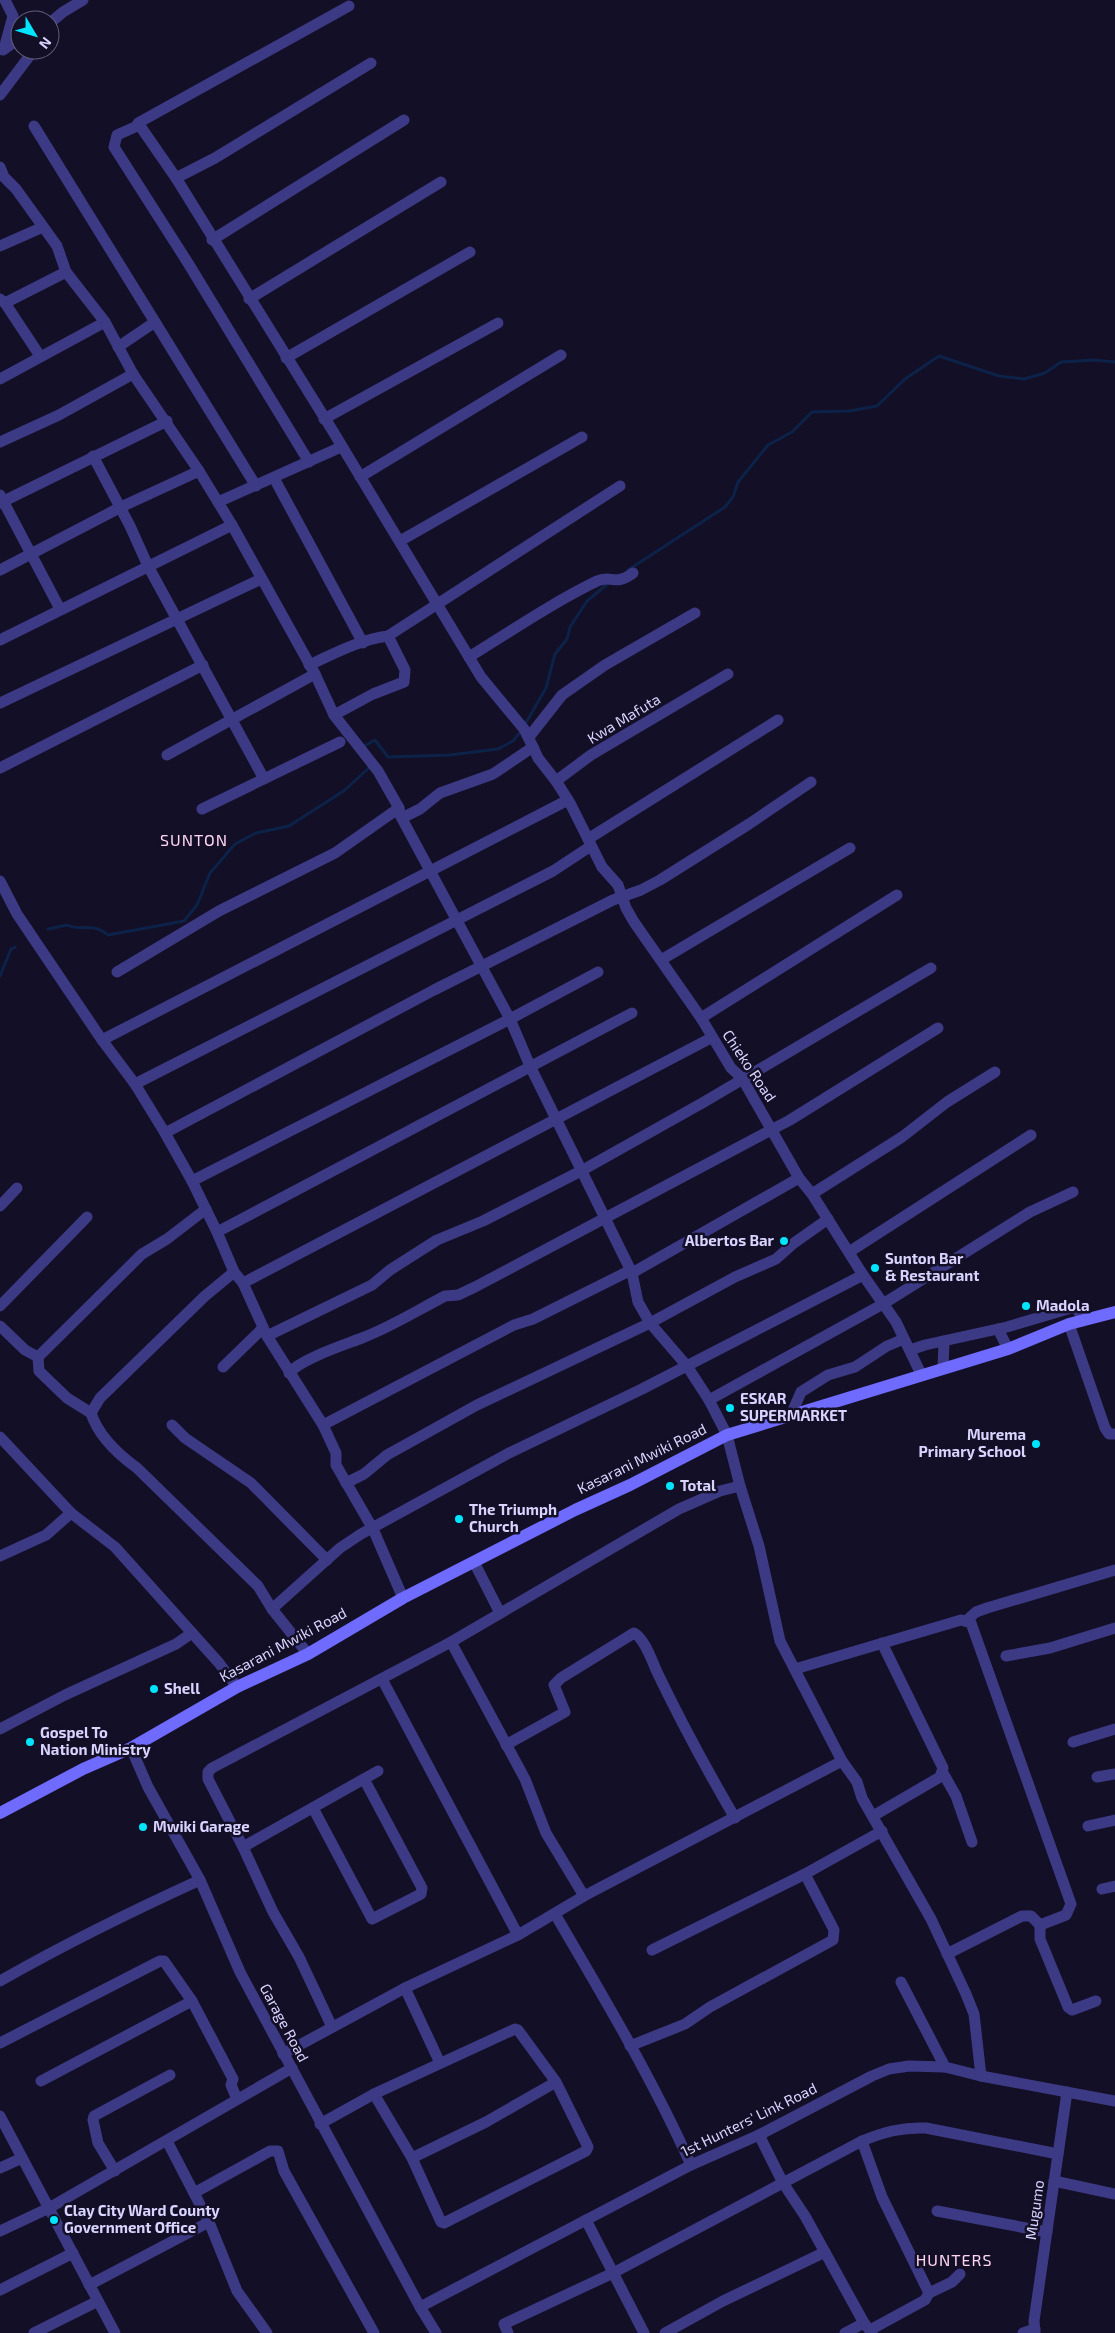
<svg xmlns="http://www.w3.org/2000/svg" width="1115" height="2333" font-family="'Exo 2',sans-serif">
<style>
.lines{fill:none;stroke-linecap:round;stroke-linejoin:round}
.stream{stroke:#0c2248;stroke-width:3}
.minor{stroke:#3d3a85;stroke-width:11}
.secondary{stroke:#6f6bff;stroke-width:12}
.poi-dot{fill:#00e5ff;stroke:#130f26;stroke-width:2}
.labels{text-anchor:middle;stroke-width:5;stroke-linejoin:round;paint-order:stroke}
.street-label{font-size:15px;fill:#d9d4ff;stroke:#130f26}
.poi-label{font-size:15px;font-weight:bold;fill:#d9d4ff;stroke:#130f26;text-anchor:start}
.neighbourhood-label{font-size:16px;letter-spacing:1px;fill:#ffd6f0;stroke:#130f26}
</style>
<rect width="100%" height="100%" fill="#130f26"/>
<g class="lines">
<!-- stream -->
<g class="stream">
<polyline points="628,570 725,507 733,497 738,482 768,445 792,432 812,412 849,411 877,406 905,379 939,356 999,376 1024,379 1045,373 1061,362 1094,360 1115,362"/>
<polyline points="524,726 546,688 555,654 567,639 570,627 587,601 610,582"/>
<polyline points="365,748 364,746 375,740 388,757 450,755 498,749 513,741 521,731"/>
<path d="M48 929 67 925C81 932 90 921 108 935L184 921 197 905 210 873 235 844 256 833 289 826 345 790 371 766"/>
<polyline points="0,976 11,949 15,947"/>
</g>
<!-- minor -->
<g class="minor">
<polyline points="349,6 138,123 176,178 334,433 481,677 524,729 533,747"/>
<polyline points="50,23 63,12 83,0"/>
<polyline points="50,32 51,31"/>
<polyline points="4,49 13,16 5,0"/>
<polyline points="3,50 20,38"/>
<polyline points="0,95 34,50"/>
<polyline points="34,126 155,322 118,347"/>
<polyline points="135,127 117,135 114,147 188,263 309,462"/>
<polyline points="0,167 4,177 16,189 57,246 66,272 105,322 133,374 199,471 232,525 315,674 334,715 378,771 399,808 400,815 510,1019 530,1066 632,1273 638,1302 650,1323 687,1366 709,1400 727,1435 740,1486 759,1546 780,1641 842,1761 857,1782 862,1798 931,1919 966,1994 974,2014 981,2076"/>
<polyline points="176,178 215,158 371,63"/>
<polyline points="212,240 404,120"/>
<polyline points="0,246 43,227"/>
<polyline points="0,299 5,303 40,356"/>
<polyline points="249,299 441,182"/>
<polyline points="5,303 66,272"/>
<polyline points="155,322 256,486"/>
<polyline points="286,358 470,252"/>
<polyline points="0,379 105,322"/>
<polyline points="324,419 498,323"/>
<polyline points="0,442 59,415 133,374"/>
<polyline points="93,456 130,526 148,566 264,779"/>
<polyline points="360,477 561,355"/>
<polyline points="274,478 363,643"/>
<polyline points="0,495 60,609"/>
<polyline points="218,502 341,447"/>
<polyline points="0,503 167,421"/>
<polyline points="400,541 582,437"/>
<polyline points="0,570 121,507 199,471"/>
<polyline points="0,640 232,525"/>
<path d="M469 657C511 631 552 603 597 581 612 574 614 587 633 573"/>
<path d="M309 665C333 654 361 639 388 636L620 486"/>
<polyline points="728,674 591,755 556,781 570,803 602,867 618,885 626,908 634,922 701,1018 731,1068 742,1078 799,1178 812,1194 863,1275 896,1322 921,1374"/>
<polyline points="0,703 261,579"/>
<polyline points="334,715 373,694 404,682 405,670 388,636"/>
<polyline points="529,737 562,695 605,665 695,613"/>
<polyline points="167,755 315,674"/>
<polyline points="0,768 203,665"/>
<polyline points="202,809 340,742"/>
<polyline points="402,818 420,809 440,793 493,774 533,747 538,758 556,781"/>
<polyline points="588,839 778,720"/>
<polyline points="0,881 17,914 102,1040 135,1084 165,1133 192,1181 217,1232 234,1272 243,1283 267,1336 323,1425 336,1453 336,1465 373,1529 403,1598"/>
<polyline points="661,960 850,848"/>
<polyline points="117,972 219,911 335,853 399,808"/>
<polyline points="701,1018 897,895"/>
<polyline points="102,1040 568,800"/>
<polyline points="135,1084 553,871 591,846"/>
<polyline points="165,1133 434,990 613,900 641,890 660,880 749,824 811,782"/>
<polyline points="192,1181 510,1019 598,972"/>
<polyline points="812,1194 902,1137 947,1102 995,1072"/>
<polyline points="0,1206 17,1188"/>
<polyline points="217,1232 632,1013"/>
<polyline points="849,1252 1031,1135"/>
<path d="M234 1272 205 1296 100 1398 91 1413C98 1435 119 1455 137 1468L258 1586 272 1609 308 1654"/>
<polyline points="632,1273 799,1178"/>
<polyline points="243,1283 711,1038"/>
<polyline points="0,1306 87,1217"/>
<polyline points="1069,1324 1105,1428 1109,1434 1115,1434"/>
<polyline points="0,1326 25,1350 38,1357 142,1254 167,1239 206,1209"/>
<polyline points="998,1329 1008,1349"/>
<polyline points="267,1336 372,1285 390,1270 437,1240 483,1221 581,1171 704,1102 931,968"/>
<polyline points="910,1350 925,1345 1007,1327 1071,1308 1078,1309 1082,1321"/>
<polyline points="38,1357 39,1371 67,1398 91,1413"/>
<polyline points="223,1367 263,1328"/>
<polyline points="943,1368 944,1341"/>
<path d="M289 1373C301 1359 344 1345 362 1338 391 1327 418 1310 445 1296L458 1295 475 1287 790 1120 938 1028"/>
<polyline points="709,1400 883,1304 1030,1212 1073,1192"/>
<polyline points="791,1415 801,1392 828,1375 855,1367 887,1346 904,1339"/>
<polyline points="172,1425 185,1438 251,1483 327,1560"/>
<polyline points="323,1425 514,1325 533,1319 629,1271"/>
<polyline points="0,1437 71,1513 115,1547 219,1663 237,1687"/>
<polyline points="346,1483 364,1474 387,1455 477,1405 650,1323 735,1277 776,1259 794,1243 828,1219"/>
<polyline points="0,1556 46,1535 71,1513"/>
<polyline points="474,1562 500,1613"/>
<polyline points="272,1609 340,1548 361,1534 509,1453 642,1389 863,1275"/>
<polyline points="967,1620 976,1612 987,1608 1115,1570"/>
<polyline points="451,1642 525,1779 546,1833 584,1896"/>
<polyline points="1006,1656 1050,1648 1115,1628"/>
<polyline points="795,1669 961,1620 971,1623 1071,1904 1066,1915 1040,1925 1031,1916 1022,1916 947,1954"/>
<polyline points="382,1679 518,1935"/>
<polyline points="0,1729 65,1695 176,1644 192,1633"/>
<polyline points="1073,1742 1115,1729"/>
<path d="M506 1745 565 1712 554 1685 561 1678 634 1633C645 1639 652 1661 657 1672 681 1722 707 1770 735 1818"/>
<polyline points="131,1748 148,1787 200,1880 240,1972 420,2307 436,2333"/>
<polyline points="943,1773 956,1796 972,1842"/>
<polyline points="1097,1777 1115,1774"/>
<polyline points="313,1808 372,1919 421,1894 422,1888 364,1779"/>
<polyline points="873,1816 940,1777 943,1768 882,1643"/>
<polyline points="1088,1826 1115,1820"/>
<polyline points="243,1847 378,1771"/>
<polyline points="1102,1889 1115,1886"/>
<path d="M555 1914C603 1996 652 2078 691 2165"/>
<polyline points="1040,1925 1040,1939 1068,2007 1072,2010 1096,2001"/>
<polyline points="652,1950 805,1874 882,1831"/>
<path d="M0 1981C65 1944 132 1911 200 1880"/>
<polyline points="901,1982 945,2067"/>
<polyline points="405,1988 440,2063"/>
<polyline points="332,2027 299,1957 273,1912 243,1847 208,1779 208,1772 212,1768 451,1642 679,1509 720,1491 740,1486"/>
<polyline points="0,2043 160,1961 164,1961 192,2001 233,2079 231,2085 237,2099"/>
<polyline points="630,2046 685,2024 710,2007 833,1940 834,1930 805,1874"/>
<polyline points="283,2054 405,1988 518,1935 584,1896 842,1761"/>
<polyline points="41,2081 192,2001"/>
<polyline points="374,2094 412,2158"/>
<polyline points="0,2116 115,2333"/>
<polyline points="320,2124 374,2094 515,2029 518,2030 556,2082 588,2147 586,2151 444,2223 441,2222 412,2158 486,2122 556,2082"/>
<polyline points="759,2135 783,2183 805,2216 864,2323 872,2333"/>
<polyline points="167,2141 209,2222 237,2291 267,2333"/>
<polyline points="862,2141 882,2197 929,2293 925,2300 870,2330"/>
<polyline points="0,2168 22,2158"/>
<polyline points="115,2171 98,2143 93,2120 94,2116 170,2075"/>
<polyline points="1054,2181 1115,2194"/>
<polyline points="194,2193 270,2151 278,2151 284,2171 374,2333"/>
<polyline points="937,2211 1047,2232"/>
<polyline points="586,2220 644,2333"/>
<polyline points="0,2231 49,2208 292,2068"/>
<polyline points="89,2285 209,2222"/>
<polyline points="0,2290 73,2253"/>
<polyline points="929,2293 952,2282 960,2274"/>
<polyline points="420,2307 691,2165 759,2135 872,2076 889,2069 909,2066 945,2067 981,2076 1115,2101"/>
<polyline points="34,2333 98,2301"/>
<path d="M508 2333 504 2324 613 2273 862 2141C884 2132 902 2127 926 2128L1058 2154"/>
<polyline points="665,2333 723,2301 825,2252"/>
<polyline points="845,2333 864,2323"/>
<polyline points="1023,2333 1035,2329"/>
<polyline points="1035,2333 1034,2321 1067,2092"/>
</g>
<!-- secondary -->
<polyline class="secondary" points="0,1813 83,1769 131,1748 237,1687 308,1654 403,1598 575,1510 630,1485 727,1435 1008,1349 1069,1324 1115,1312"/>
</g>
<!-- markers -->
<g class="poi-dot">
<circle cx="784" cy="1241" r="5"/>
<circle cx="875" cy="1268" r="5"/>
<circle cx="1026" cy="1306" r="5"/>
<circle cx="730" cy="1408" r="5"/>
<circle cx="1036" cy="1444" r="5"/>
<circle cx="670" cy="1486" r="5"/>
<circle cx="459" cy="1519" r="5"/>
<circle cx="154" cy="1689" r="5"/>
<circle cx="30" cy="1742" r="5"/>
<circle cx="143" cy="1827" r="5"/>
<circle cx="54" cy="2220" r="5"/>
</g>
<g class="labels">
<!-- street labels -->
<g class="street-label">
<text transform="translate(624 719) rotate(-31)" y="5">Kwa Mafuta</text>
<text transform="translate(749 1066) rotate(56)" y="5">Chieko Road</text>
<text transform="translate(642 1459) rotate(-26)" y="5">Kasarani Mwiki Road</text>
<text transform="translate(283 1645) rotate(-28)" y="5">Kasarani Mwiki Road</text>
<text transform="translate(284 2023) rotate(62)" y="5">Garage Road</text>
<text transform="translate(749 2120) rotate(-26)" y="5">1st Hunters' Link Road</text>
<text transform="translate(1035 2210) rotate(-82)" y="5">Mugumo</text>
</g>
<!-- poi labels -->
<g class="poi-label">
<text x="774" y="1246" text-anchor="end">Albertos Bar</text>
<text x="885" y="1264">Sunton Bar<tspan x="885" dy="17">&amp; Restaurant</tspan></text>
<text x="1036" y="1311">Madola</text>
<text x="740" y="1404">ESKAR<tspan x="740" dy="17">SUPERMARKET</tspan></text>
<text x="1026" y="1440" text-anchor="end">Murema<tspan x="1026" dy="17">Primary School</tspan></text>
<text x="680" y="1491">Total</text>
<text x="469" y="1515">The Triumph<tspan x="469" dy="17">Church</tspan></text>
<text x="164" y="1694">Shell</text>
<text x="40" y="1738">Gospel To<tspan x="40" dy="17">Nation Ministry</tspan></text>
<text x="153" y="1832">Mwiki Garage</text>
<text x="64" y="2216">Clay City Ward County<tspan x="64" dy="17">Government Office</tspan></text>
</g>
<!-- neighbourhood labels -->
<g class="neighbourhood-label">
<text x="194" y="846">SUNTON</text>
<text x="954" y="2266">HUNTERS</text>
</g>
</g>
<!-- north arrow -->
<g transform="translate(35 35) rotate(128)"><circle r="24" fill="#130f26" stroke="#625e7d"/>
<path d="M0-4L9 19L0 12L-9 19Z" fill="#00e5ff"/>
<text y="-8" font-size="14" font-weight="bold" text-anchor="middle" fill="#d9d4ff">N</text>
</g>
</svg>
